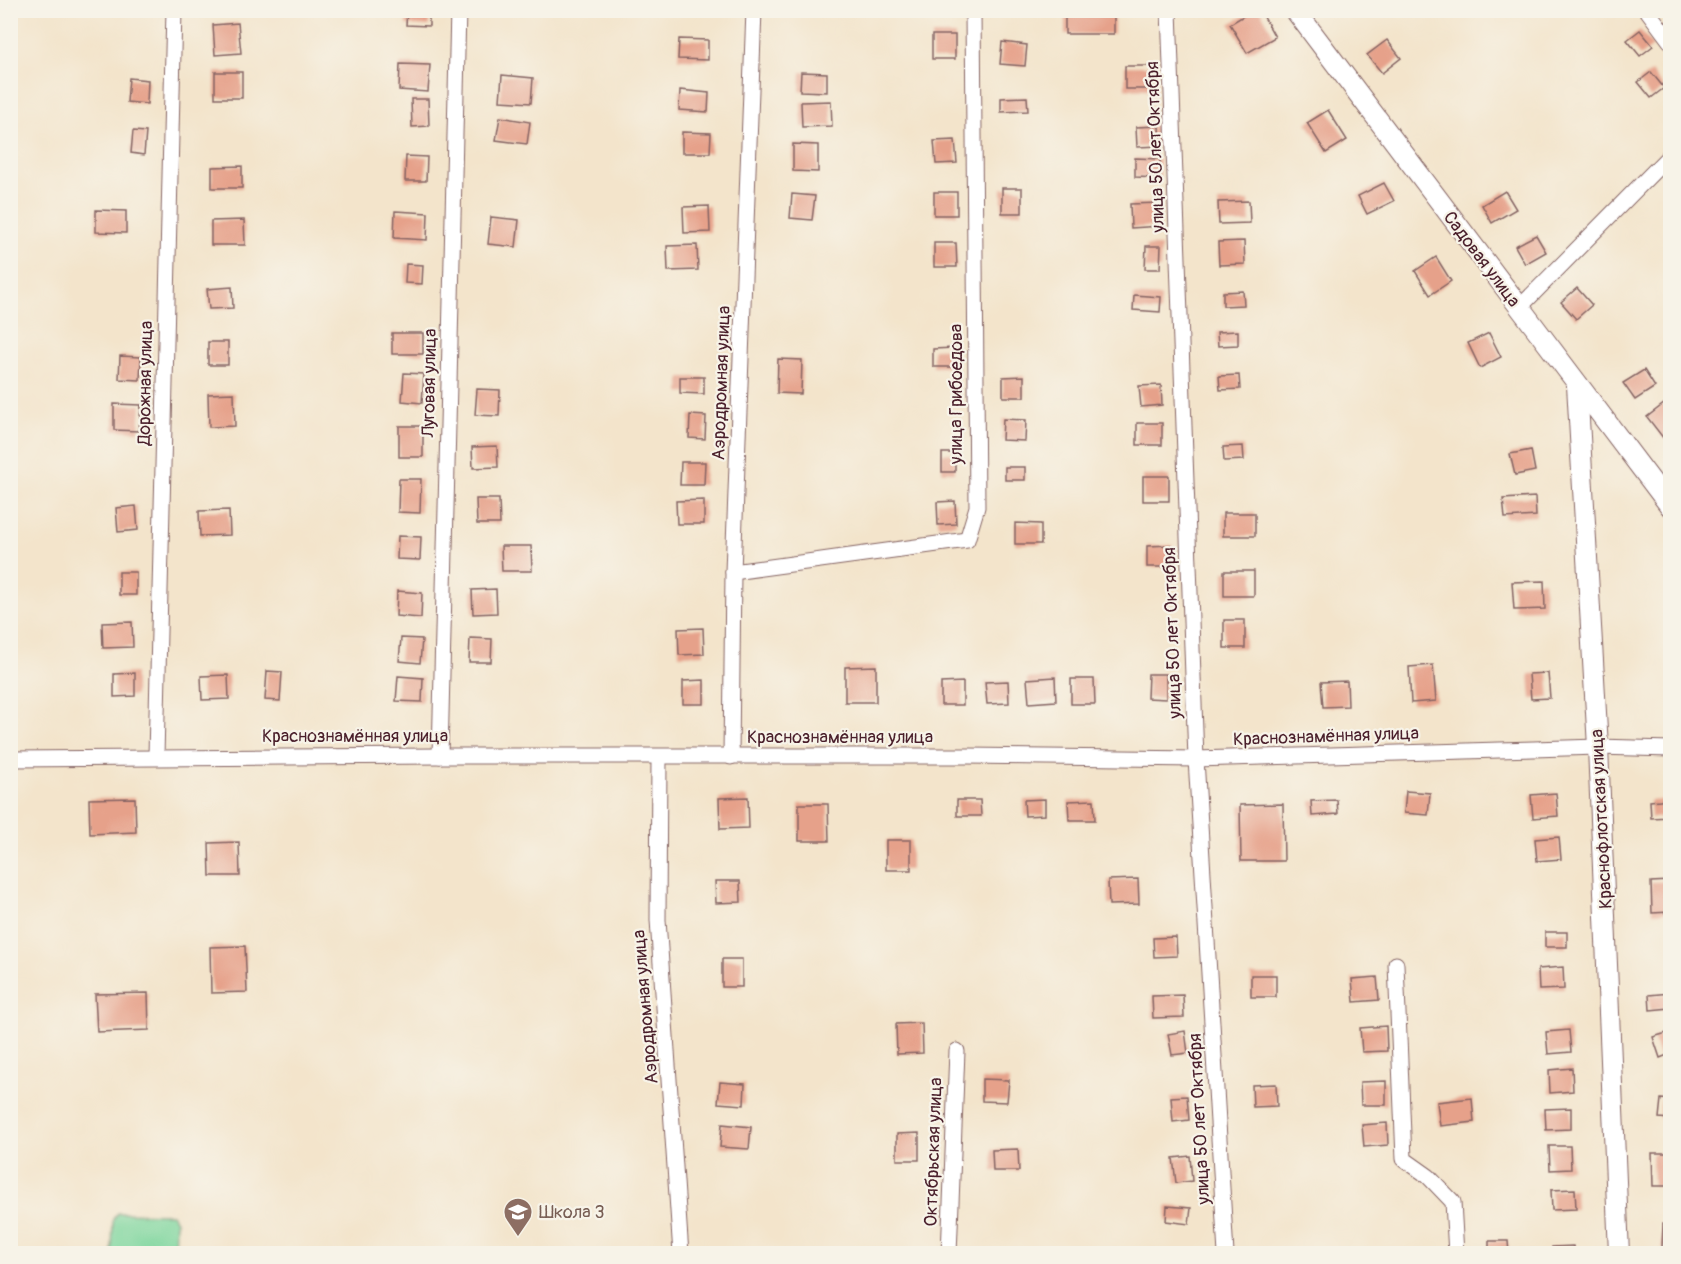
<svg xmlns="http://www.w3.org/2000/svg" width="1681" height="1264" font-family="Pangolin,sans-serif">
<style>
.green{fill:#7bd59c;stroke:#627a64;stroke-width:1.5}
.building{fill:#e6a18a}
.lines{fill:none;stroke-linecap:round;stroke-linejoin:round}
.street-casing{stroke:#856463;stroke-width:17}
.secondary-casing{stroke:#856463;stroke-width:22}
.street{stroke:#fff;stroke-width:15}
.secondary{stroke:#fff;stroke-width:20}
.labels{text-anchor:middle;stroke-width:4.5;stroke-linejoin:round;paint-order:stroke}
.street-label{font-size:18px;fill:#4a1f2b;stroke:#f7f3e8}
.education-label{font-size:18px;fill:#785e54;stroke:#f7f3e8;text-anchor:start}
</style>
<rect width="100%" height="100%" fill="#f7f3e8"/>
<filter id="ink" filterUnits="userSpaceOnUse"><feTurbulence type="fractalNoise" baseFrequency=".0167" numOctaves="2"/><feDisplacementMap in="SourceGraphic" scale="12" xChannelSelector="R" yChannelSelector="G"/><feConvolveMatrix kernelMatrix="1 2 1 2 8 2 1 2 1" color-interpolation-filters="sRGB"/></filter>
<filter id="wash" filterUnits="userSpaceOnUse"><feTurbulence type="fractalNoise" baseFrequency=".008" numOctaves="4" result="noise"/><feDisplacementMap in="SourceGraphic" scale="24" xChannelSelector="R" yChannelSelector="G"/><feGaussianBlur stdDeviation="1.35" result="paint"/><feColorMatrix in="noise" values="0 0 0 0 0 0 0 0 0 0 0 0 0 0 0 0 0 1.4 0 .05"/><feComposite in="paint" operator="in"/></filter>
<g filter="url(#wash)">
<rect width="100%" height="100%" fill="#f3e4cb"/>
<!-- green -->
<polygon class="green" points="118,1213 172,1214 176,1221 175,1253 112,1253 113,1219"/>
<g id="blocks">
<!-- building -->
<g class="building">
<polygon points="407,10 429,10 429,26 406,25"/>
<polygon points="997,10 1026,10 1026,16"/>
<rect x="1065" y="10" width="49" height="24"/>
<polygon points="1253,10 1260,10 1275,37 1247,53 1230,24"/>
<polygon points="238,23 241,53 215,55 213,25"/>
<polygon points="1640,30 1653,46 1640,56 1627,40"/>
<rect x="932" y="35" width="23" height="24"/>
<polygon points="679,39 708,40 708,60 678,59"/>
<polygon points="1387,40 1401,58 1382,73 1367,55"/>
<polygon points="1002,42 1027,45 1025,66 1000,64"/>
<polygon points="400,64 430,65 428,92 399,90"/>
<rect x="1125" y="66" width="32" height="23"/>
<rect x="215" y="72" width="27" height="26"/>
<polygon points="801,72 827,73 827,92 800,91"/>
<polygon points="1651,72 1664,88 1651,98 1638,82"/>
<polygon points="502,75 533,78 531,103 500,101"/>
<polygon points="129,78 148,80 147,104 127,102"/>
<polygon points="680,90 709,93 708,112 679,110"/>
<polygon points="1027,97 1028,111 1001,112 1001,98"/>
<polygon points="411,99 428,99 429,126 412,127"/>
<polygon points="831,101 832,126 802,127 801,102"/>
<polygon points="1328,110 1347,140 1326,153 1307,123"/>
<polygon points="500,117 530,122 527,144 496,140"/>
<polygon points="1159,126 1160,146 1137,147 1136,127"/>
<polygon points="133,131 146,132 144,155 131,153"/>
<polygon points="682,132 711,133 710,153 682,153"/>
<polygon points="955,140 957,163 936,164 934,141"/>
<polygon points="793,144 818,145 818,172 793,171"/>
<polygon points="406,156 427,157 426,181 405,181"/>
<polygon points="1135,158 1160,159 1160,178 1135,177"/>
<polygon points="242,166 242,188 212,188 212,167"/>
<polygon points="1384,183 1394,201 1367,214 1358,196"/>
<rect x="1002" y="188" width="20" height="25"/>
<polygon points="1505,191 1516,209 1492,223 1482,205"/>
<rect x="934" y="192" width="23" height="23"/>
<polygon points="792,194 815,196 812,220 790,218"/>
<polygon points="1249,201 1250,223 1219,224 1218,202"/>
<polygon points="1160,203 1161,226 1131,228 1130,204"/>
<polygon points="709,206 710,232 684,233 683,207"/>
<polygon points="96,210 126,211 126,233 96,232"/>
<polygon points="395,211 428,213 427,240 394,238"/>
<polygon points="491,217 519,220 516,247 488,244"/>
<polygon points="244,220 245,245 211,245 211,221"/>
<polygon points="1536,235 1546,252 1525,264 1515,246"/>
<polygon points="1244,241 1245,264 1219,265 1218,242"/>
<polygon points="934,243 956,243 957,267 934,267"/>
<polygon points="697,245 698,270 668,271 667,246"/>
<polygon points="1146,246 1161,246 1160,269 1145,269"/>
<polygon points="1436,257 1451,281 1430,295 1415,271"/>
<polygon points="406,264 423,265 422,284 405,283"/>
<polygon points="232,287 233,308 209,309 207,289"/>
<polygon points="1577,288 1592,305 1576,319 1561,302"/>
<polygon points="1243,291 1244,305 1223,306 1223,292"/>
<polygon points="1134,295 1161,297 1160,312 1133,310"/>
<polygon points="1238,331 1238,345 1218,346 1217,332"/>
<rect x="392" y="333" width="31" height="21"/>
<polygon points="1489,333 1501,357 1480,368 1468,343"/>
<rect x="208" y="342" width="20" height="23"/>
<polygon points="954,348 955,367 933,367 933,349"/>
<polygon points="120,356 141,357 140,380 119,379"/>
<polygon points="778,359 802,360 801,394 777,393"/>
<polygon points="1644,370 1655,387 1635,400 1623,383"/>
<polygon points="404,373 424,374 422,403 402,401"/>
<polygon points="1239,375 1240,389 1220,390 1219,376"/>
<polygon points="1024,376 1024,397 1003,397 1003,377"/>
<polygon points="680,377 704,377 704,394 680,393"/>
<polygon points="1161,385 1162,405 1141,407 1139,386"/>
<polygon points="477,389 500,390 499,416 475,415"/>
<polygon points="234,393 235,426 209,427 208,394"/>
<polygon points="1665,403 1670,410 1670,434 1664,439 1647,417"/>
<polygon points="114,404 141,405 139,431 114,430"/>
<polygon points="690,415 706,416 705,439 689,438"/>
<polygon points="1003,419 1026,420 1025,441 1002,440"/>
<rect x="1137" y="423" width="25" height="22"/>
<rect x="399" y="426" width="24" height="31"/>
<polygon points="497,446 498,467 473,468 472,447"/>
<polygon points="1243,446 1244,460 1224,461 1223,447"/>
<polygon points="1531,450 1535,471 1515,475 1510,454"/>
<rect x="942" y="453" width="13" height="19"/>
<polygon points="681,462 705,462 704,485 680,485"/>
<rect x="1005" y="467" width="20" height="13"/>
<rect x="1143" y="476" width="26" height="25"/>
<polygon points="399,479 421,479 420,513 398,512"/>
<polygon points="1535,497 1536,516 1505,518 1503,499"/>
<polygon points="476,499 499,499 500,524 477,524"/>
<polygon points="704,500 704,524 677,524 676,501"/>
<polygon points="955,501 956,524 938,525 937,502"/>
<polygon points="136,506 138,530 118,532 116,508"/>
<polygon points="229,510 230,535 200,536 199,511"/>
<rect x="1223" y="513" width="32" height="23"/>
<polygon points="1015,523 1041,524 1041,544 1015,544"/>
<polygon points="398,536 421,537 420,560 397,559"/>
<polygon points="1172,545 1172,567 1147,567 1147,546"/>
<polygon points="501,546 531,546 532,571 502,571"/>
<rect x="1224" y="571" width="30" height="25"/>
<rect x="119" y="572" width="17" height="23"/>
<polygon points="1544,581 1545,609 1514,610 1512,582"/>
<polygon points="496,589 497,613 473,614 472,590"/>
<polygon points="397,591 422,593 421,618 396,616"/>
<rect x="1224" y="620" width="21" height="28"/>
<polygon points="132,622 133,647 103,648 102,623"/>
<polygon points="703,628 704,654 679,655 678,629"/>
<polygon points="401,638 422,639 420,663 399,661"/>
<polygon points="470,638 492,639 491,662 469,662"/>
<polygon points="1433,665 1436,701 1411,703 1409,667"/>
<polygon points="876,666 876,702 845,702 845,667"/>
<polygon points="267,671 282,672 280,701 265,700"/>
<polygon points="135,673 135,696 114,697 114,674"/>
<polygon points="1548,673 1550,698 1531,699 1529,674"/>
<polygon points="1148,674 1166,674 1166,699 1147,698"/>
<polygon points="228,675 229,699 202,700 201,676"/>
<polygon points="398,676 423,678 422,702 396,701"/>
<polygon points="1055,677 1056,701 1029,703 1027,679"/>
<polygon points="1071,679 1094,679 1095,704 1071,704"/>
<polygon points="704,680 704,704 683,704 683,681"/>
<polygon points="1008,681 1009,703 987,704 985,682"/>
<polygon points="1347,681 1348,706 1323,707 1321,682"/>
<polygon points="963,682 963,705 941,705 941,683"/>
<polygon points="1406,791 1430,793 1428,815 1404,813"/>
<polygon points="1556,793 1558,816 1533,818 1531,795"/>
<polygon points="748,797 749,828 720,829 719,798"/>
<polygon points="135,798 136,832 90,834 89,799"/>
<polygon points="1045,799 1045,815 1025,816 1024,800"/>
<polygon points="1670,799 1670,817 1651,818 1650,801"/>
<polygon points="957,800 980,800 981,816 957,816"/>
<polygon points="1094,800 1095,820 1069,820 1068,801"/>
<polygon points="1337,800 1338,814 1312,816 1311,801"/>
<polygon points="799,804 828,804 829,841 799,841"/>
<polygon points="1283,804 1284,861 1241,861 1240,805"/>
<polygon points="1559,837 1561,859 1537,861 1535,839"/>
<rect x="886" y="840" width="25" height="30"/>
<polygon points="239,842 240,876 210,876 209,843"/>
<polygon points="1138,879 1139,904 1109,905 1108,880"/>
<polygon points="715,881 740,881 741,902 716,903"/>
<polygon points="1670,881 1670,912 1652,913 1651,882"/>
<rect x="1545" y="932" width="22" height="15"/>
<polygon points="1176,937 1177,956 1154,957 1153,938"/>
<polygon points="245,946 247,992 211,993 210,947"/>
<rect x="722" y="959" width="20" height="28"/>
<polygon points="1563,967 1564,989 1539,990 1538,969"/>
<rect x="1251" y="975" width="25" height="22"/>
<polygon points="1377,977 1379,1000 1354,1002 1352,979"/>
<polygon points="148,993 149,1030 97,1032 95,994"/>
<polygon points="1670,993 1670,1008 1650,1010 1649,995"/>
<polygon points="1183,995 1184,1017 1153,1018 1152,996"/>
<polygon points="922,1023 923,1053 897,1054 896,1024"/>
<polygon points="1386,1026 1387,1051 1362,1052 1360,1028"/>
<polygon points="1569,1030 1571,1052 1548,1054 1546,1032"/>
<polygon points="1185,1031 1188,1053 1172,1055 1168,1034"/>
<polygon points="1670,1032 1670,1054 1660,1058 1653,1037"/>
<polygon points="1572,1068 1573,1091 1550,1093 1549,1070"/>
<polygon points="982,1079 1009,1080 1007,1102 982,1101"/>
<polygon points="1386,1081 1386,1105 1361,1105 1360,1082"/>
<polygon points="720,1082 745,1084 744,1105 718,1103"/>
<polygon points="1276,1084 1277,1106 1253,1107 1252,1085"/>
<polygon points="1187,1096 1189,1120 1173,1122 1171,1097"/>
<polygon points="1472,1098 1474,1122 1440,1126 1437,1102"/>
<polygon points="1661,1099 1670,1100 1670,1119 1659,1118"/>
<polygon points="1571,1108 1571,1129 1546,1130 1545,1109"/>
<polygon points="1387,1123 1388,1145 1364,1147 1362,1125"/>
<polygon points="722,1124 751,1127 749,1149 720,1147"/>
<polygon points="919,1133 919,1160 897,1160 897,1134"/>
<polygon points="1549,1146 1570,1146 1571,1169 1550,1170"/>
<polygon points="1018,1149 1019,1171 993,1171 992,1150"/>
<polygon points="1652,1153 1670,1153 1670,1186 1653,1186"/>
<polygon points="1190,1156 1192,1181 1176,1183 1173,1158"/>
<polygon points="1575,1189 1576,1209 1552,1210 1551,1190"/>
<polygon points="1167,1206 1191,1208 1189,1224 1166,1221"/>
<polygon points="1663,1224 1670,1224 1670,1248 1662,1248"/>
<polygon points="1489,1241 1508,1241 1509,1254 1489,1254"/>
<polygon points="1573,1246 1574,1254 1552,1254 1552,1247"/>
</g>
</g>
</g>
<g filter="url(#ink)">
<use href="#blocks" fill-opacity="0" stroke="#856463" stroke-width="1.5"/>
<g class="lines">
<!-- street casing -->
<g class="street-casing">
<g id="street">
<polyline points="1169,10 1196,759 1226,1254"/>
<polyline points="1647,10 1670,41"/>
<polyline points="1519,308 1670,155"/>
<polyline points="733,572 967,540 977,507 973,10"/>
<polyline points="156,756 174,10"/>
<polyline points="440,756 458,10"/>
<polyline points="659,757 658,920 681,1254"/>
<polyline points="731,757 733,572 754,10"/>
<polyline points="10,759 440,756 969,756 1196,759 1598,747 1670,749"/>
<polyline points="1396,964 1404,1159 1428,1176 1453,1202 1456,1254"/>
<polyline points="949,1254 957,1051"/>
</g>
</g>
<!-- secondary casing -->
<g class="secondary-casing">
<g id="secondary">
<polyline points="1295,10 1670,506"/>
<polyline points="1577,385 1598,747 1619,1254"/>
</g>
</g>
<!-- street -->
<use href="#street" class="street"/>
<!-- secondary -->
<use href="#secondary" class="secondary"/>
</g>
</g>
<!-- icons -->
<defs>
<g id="school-pin" transform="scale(1.5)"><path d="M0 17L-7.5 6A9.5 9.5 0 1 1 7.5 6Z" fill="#8d6e63" stroke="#f7f3e8"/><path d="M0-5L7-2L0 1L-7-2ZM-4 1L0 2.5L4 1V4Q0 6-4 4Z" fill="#fff"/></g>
</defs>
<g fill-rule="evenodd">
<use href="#school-pin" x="518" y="1212"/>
</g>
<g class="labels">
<!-- street labels -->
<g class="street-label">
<text transform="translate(1155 147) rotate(-92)" y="6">улица 50 лет Октября</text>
<text transform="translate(1482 259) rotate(53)" y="6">Садовая улица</text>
<text transform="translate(145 383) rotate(-89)" y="6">Дорожная улица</text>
<text transform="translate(429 383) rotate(-89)" y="6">Луговая улица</text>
<text transform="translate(721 383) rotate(-88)" y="6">Аэродромная улица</text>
<text transform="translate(956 394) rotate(-90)" y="6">улица Грибоедова</text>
<text transform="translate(1172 633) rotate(-92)" y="6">улица 50 лет Октября</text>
<text x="355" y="742">Краснознамённая улица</text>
<text transform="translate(1326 736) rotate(-2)" y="6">Краснознамённая улица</text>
<text x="840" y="743">Краснознамённая улица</text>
<text transform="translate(1601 819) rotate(-93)" y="6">Краснофлотская улица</text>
<text transform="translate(645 1007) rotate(-95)" y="6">Аэродромная улица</text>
<text transform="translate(1199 1119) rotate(-93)" y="6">улица 50 лет Октября</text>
<text transform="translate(933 1152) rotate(-88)" y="6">Октябрьская улица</text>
</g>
<!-- education labels -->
<g class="education-label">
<text x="539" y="1218">Школа 3</text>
</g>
</g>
<!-- margin -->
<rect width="1681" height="1264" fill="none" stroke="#f7f3e8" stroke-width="36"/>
</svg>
